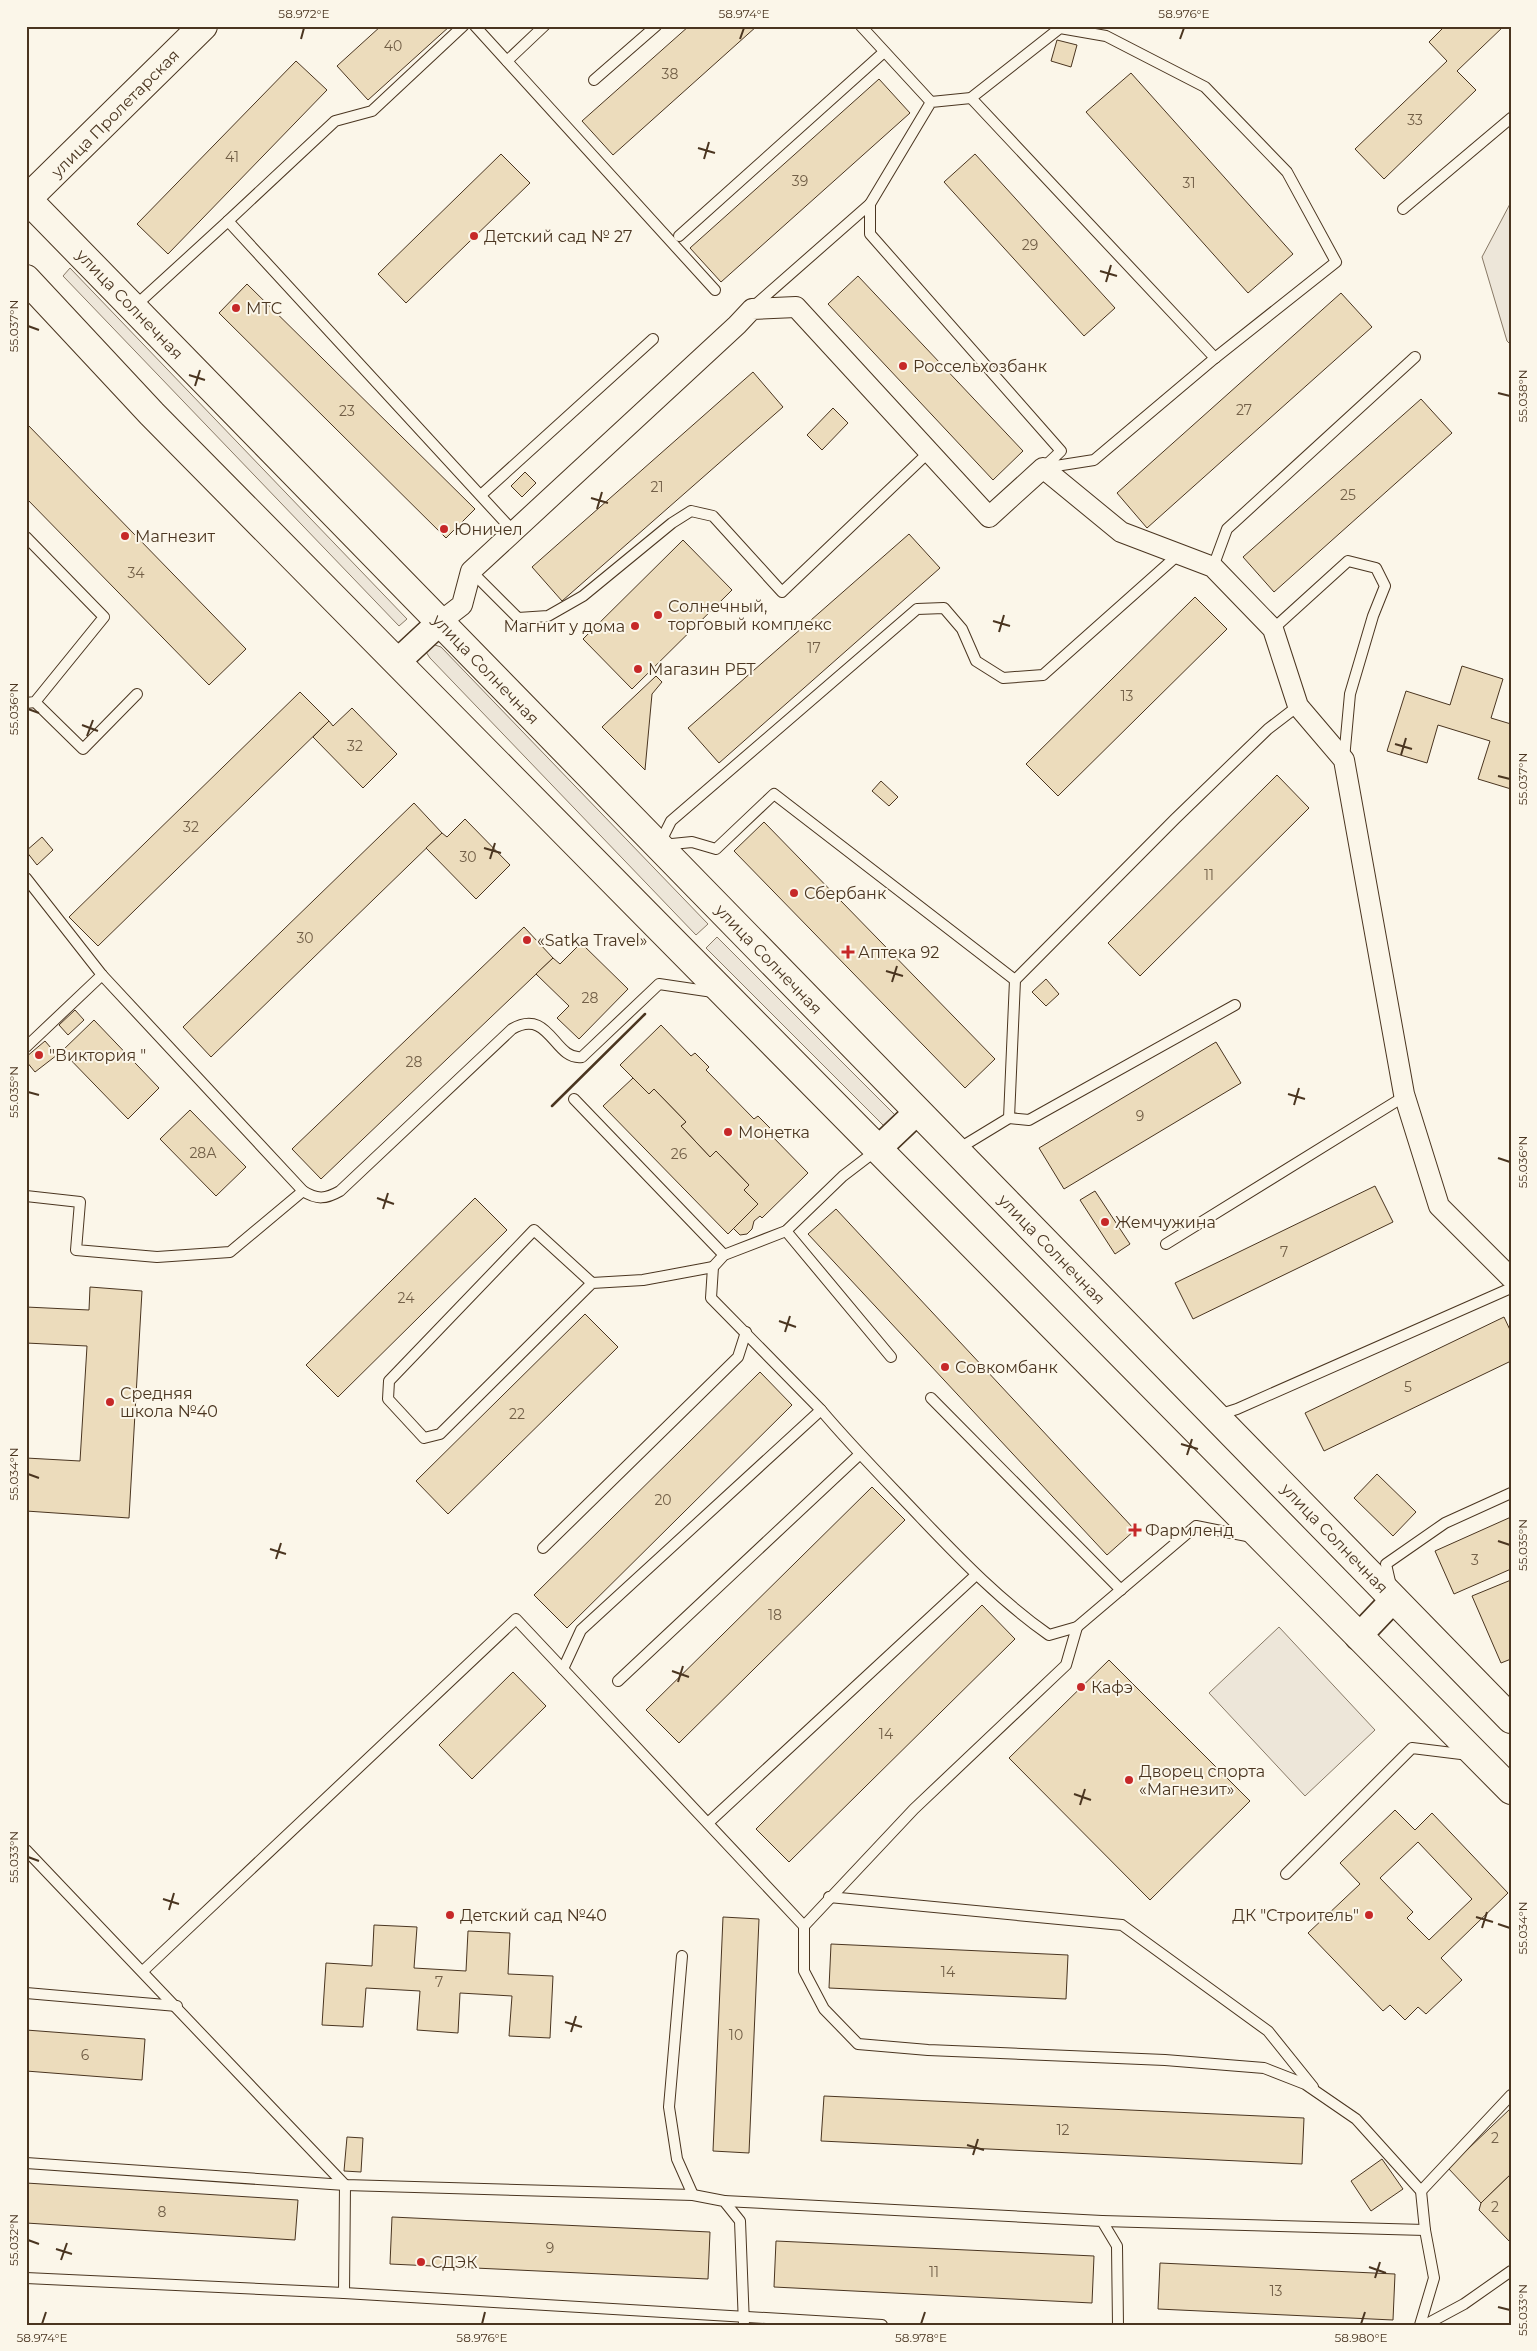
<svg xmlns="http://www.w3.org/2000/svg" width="1537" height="2351" font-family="Montserrat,sans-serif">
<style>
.green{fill:#ede6d9;stroke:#887966}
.building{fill:#ecdcbc;stroke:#4a3520;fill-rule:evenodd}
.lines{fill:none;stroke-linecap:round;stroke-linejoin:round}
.service-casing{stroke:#4a3520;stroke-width:12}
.minor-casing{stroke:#4a3520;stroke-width:22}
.tertiary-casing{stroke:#4a3520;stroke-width:28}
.secondary-casing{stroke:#4a3520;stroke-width:30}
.service{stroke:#fbf6e9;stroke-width:10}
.minor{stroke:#fbf6e9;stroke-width:20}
.tertiary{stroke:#fbf6e9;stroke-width:25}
.secondary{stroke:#fbf6e9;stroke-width:28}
.wall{stroke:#4a3520;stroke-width:2.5}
.ticks{fill:none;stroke:#4a3520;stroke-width:2}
.poi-dot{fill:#c62828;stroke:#fbf6e9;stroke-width:2}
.labels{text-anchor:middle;stroke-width:4;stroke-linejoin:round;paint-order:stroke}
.number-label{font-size:14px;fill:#725f47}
.street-label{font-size:16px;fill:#4a3520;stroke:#fbf6e9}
.poi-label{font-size:16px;fill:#4a3520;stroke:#fbf6e9;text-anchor:start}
.neatline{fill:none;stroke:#4a3520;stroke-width:2}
.ticks-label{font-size:12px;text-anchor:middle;fill:#4a3520}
</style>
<rect width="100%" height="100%" fill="#fbf6e9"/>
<!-- green -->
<g class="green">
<polygon points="1511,202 1511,345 1507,341 1482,257"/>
<polygon points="70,268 407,619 399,626 63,276"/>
<polygon points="432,644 441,647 708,924 696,935 430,658 426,652"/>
<polygon points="717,937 897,1117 887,1129 706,948"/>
<polygon points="1279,1627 1375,1730 1305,1796 1209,1693"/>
</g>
<!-- building -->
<g class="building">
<polygon points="381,26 450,26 368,100 337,66"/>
<polygon points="689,26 757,26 613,155 582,121"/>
<polygon points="1445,26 1504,26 1457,71 1476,90 1384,179 1355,149 1447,61 1429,42"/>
<polygon points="1057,40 1077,45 1071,67 1051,61"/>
<polygon points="296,61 327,90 168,254 137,224"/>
<polygon points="1131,73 1293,254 1248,293 1086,112"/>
<polygon points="879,79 910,113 721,282 690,248"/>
<polygon points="501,154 530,183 406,303 378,274"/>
<polygon points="975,154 1115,308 1084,336 944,182"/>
<polygon points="858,276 1023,451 993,480 828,304"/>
<polygon points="247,284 475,509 446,538 219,313"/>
<polygon points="1341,293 1372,327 1147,528 1117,493"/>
<polygon points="753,372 783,407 562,601 532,567"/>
<polygon points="1421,399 1452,433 1274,592 1243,557"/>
<polygon points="833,408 848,423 822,450 807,435"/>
<polygon points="26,423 246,649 209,685 26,498"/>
<polygon points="525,472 536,483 522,497 511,486"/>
<polygon points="909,534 940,568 719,763 688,728"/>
<polygon points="683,540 732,590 632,689 583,639"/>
<polygon points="1195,597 1227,629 1058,796 1026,764"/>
<polygon points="1462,666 1503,679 1491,718 1511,724 1511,789 1478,779 1490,741 1438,725 1427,763 1387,751 1406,691 1450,705"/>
<polygon points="656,676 662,682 652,694 645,770 602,727"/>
<polygon points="300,692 329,721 98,946 69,917"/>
<polygon points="352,708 397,754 363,788 313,737 329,721 333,726"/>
<polygon points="1277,775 1309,808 1140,976 1108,943"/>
<polygon points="881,781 898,797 889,806 872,791"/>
<polygon points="414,803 442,833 211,1057 183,1027"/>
<polygon points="465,819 510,865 476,899 426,848 442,833 447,837"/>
<polygon points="764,822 995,1059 965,1088 734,851"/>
<polygon points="42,837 53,850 37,865 26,851"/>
<polygon points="524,927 553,958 321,1179 292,1149"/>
<polygon points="581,943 628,989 579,1039 557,1018 569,1006 536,974 553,958 560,964"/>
<polygon points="1046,979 1059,994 1046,1006 1032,992"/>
<polygon points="75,1010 84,1020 68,1035 59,1025"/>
<polygon points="94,1020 159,1088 128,1119 62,1051"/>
<polygon points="661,1025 691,1056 695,1053 709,1067 706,1070 754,1119 758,1116 772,1130 769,1133 808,1173 762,1218 760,1216 754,1221 752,1229 747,1234 740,1235 733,1228 758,1204 744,1190 749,1185 716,1151 710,1157 681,1126 686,1122 654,1089 649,1094 620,1065"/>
<polygon points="45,1041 57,1055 35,1072 26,1061 26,1057"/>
<polygon points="1216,1042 1241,1083 1064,1189 1039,1148"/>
<polygon points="633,1078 649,1094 654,1089 686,1122 681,1126 710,1157 716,1151 749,1185 744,1190 758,1204 728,1234 603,1106"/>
<polygon points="190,1110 246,1167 216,1196 160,1139"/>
<polygon points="1375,1186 1393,1222 1193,1319 1175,1283"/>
<polygon points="1095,1191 1130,1244 1115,1254 1080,1200"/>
<polygon points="475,1198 507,1230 338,1397 306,1365"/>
<polygon points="836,1209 1135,1530 1107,1555 808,1234"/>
<polygon points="90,1287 142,1291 129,1518 26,1511 26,1458 80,1461 87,1346 26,1343 26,1307 89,1310"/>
<polygon points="585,1314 618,1347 448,1514 416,1481"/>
<polygon points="1504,1317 1511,1332 1511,1361 1324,1451 1305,1413"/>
<polygon points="760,1372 792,1405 567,1628 534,1595"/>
<polygon points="1377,1474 1416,1512 1393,1536 1354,1498"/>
<polygon points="872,1487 905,1520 679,1743 646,1710"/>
<polygon points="1511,1517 1511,1569 1454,1594 1435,1551"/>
<polygon points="1511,1580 1511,1659 1501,1663 1472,1596"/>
<polygon points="982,1605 1015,1639 789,1862 756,1829"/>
<polygon points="1109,1660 1250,1801 1150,1900 1009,1758"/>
<polygon points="513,1672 546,1706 472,1779 439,1745"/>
<path d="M1395 1810 1415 1830 1432 1813 1508 1893 1441 1958 1462 1980 1426 2014 1418 2007 1405 2020 1390 2005 1383 2011 1308 1933 1360 1884 1340 1863ZM1418 1842 1472 1899 1429 1940 1407 1918 1413 1912 1380 1878Z"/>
<polygon points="723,1917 759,1919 749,2153 713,2151"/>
<polygon points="374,1925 417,1927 414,1968 466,1971 468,1931 510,1933 508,1974 553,1976 550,2038 509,2036 512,1996 460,1993 458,2033 417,2030 420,1991 366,1988 363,2027 322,2025 326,1963 372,1966"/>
<polygon points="831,1944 1068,1955 1066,1999 829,1988"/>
<polygon points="26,2030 145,2039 142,2080 26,2071"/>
<polygon points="824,2096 1304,2118 1302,2164 821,2141"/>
<polygon points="1511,2108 1511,2174 1481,2203 1448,2168"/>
<polygon points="347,2137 363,2138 361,2172 344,2171"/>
<polygon points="1382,2159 1403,2189 1371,2211 1351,2181"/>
<polygon points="1511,2174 1511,2243 1479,2210 1481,2203"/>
<polygon points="26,2183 298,2200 295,2240 26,2223"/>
<polygon points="392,2217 710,2232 708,2279 390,2264"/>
<polygon points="776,2241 1094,2256 1092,2303 774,2287"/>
<polygon points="1160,2263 1395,2274 1393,2320 1158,2309"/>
</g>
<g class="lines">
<!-- service casing -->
<g class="service-casing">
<g id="service">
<polyline points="475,26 715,290"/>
<polyline points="861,26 931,102"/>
<polygon points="1060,28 1106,36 1205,87 1287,172 1336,262 1215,358 1094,460 1043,468 1061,451 870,234 870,204 931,102 971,98"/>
<polyline points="507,61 544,26"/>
<polyline points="594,80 656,26"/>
<polyline points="971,98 1215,358"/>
<polyline points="1403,209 1511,118"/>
<polyline points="228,221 335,121 372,111 463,26"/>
<polyline points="679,236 884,52"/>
<polyline points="754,306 870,204"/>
<polyline points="134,307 228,221 514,532"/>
<polyline points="481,495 653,339"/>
<polyline points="26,537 104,617 35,702 26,703"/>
<polyline points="1213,567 1227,529 1415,357"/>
<polyline points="471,571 518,618 548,616 583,596 672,523 691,511 713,516 782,592 929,452"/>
<polyline points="1273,629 1348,561 1376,568 1385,586 1373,616 1350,694 1344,759"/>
<polyline points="35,702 83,749 137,694"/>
<polyline points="659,845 671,821 917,609 944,608 962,629 976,661 1003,678 1043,675 1179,554"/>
<polyline points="662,845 692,842 716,849 774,794 1015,980"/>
<path d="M26 878 102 975 303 1191C317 1200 326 1199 340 1191L512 1029C550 1007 554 1061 582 1057L659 984 713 992"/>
<polyline points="26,1047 102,975"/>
<polyline points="574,1099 724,1255"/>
<polyline points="1009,1118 1029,1120 1235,1005"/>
<polyline points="958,1149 1009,1118 1015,980 1175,819 1268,729 1298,706"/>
<polyline points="877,1150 843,1176 786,1231 724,1255 713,1267 711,1298 821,1410 581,1630 563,1669 804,1926 804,1971 824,2009 858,2044 928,2050 1165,2060 1264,2068 1305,2084 1356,2119 1421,2191 1425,2230 1434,2278 1420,2325"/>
<polyline points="26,1196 80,1202 76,1250 157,1257 230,1252 303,1191"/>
<polyline points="786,1231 891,1357"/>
<polyline points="1166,1244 1405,1096"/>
<polyline points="592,1283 534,1230 389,1381 388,1399 424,1438 440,1434 592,1283 643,1280 713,1267"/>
<polyline points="931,1398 1121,1590"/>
<path d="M821 1410C853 1448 888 1483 922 1519 962 1561 1002 1602 1049 1635L1077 1627 1196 1526 1252 1537"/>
<polyline points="1218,1415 1237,1409 1511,1288"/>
<polyline points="543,1548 738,1357 746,1332"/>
<polyline points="1391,1586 1386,1564 1445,1523 1511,1493"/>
<polyline points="618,1681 859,1455"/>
<polyline points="708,1823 976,1575"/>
<polyline points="26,1850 345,2185 344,2293"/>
<polyline points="1286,1874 1412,1748 1469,1755"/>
<polyline points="829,1897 1122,1925 1268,2031 1313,2087"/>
<polyline points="804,1926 914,1809 1066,1665 1077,1627"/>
<polyline points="682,1956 669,2107 677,2159 693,2195"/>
<polyline points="143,1971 516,1619 563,1669"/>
<polyline points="26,1993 177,2006"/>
<polyline points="26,2163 345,2185 693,2195 724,2201 740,2221 744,2325"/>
<polyline points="1421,2191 1511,2095"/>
<polyline points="724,2201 1102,2221 1117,2246 1118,2325"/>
<polyline points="1102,2221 1425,2230"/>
<polyline points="26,2278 344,2293 882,2325"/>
<polyline points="1425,2325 1464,2304 1511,2271"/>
</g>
</g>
<!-- minor casing -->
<g class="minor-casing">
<polyline id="minor" points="440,622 462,605 471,571 737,325 752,309 796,307 989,517 1043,468 1121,532 1213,567 1273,629 1298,706 1344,760 1404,1094 1439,1206 1511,1278"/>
</g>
<!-- tertiary casing -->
<g class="tertiary-casing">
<g id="tertiary">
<polyline points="397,662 440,622"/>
<polyline points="877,1150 918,1111"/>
<polyline points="1358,1637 1394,1599"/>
</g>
</g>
<!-- secondary casing -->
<g class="secondary-casing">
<g id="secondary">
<polyline points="27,199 1511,1719"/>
<polyline points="26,200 203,26"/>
<polyline points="26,279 152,414 1511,1790"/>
</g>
</g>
<!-- service -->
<use href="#service" class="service"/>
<!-- minor -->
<use href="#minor" class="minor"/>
<!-- tertiary -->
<use href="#tertiary" class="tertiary"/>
<!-- secondary -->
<use href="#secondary" class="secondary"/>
<!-- wall -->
<polyline class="wall" points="552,1106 645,1014"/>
</g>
<!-- ticks -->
<path class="ticks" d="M301 39 304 28M740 39 744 28M1180 39 1184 28M698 148 715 153M704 159 709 142M1100 271 1117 276M1106 282 1111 265M28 326 39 330M189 375 205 380M195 386 200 370M1498 393 1510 396M591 498 608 503M597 509 602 492M993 621 1010 626M999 632 1004 615M28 709 39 713M82 725 98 731M87 736 93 720M1395 744 1412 749M1401 755 1406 738M1498 776 1510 779M484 848 501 853M490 859 495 843M886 971 903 976M892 982 897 966M28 1092 39 1095M1288 1094 1305 1099M1294 1105 1299 1088M1498 1158 1510 1162M377 1198 394 1204M383 1209 388 1193M779 1321 796 1327M785 1332 790 1316M1181 1444 1198 1449M1187 1455 1192 1439M28 1474 39 1478M1498 1541 1510 1545M270 1549 286 1554M276 1559 281 1543M672 1671 689 1677M678 1682 683 1666M1074 1794 1091 1800M1080 1805 1085 1789M28 1857 39 1861M163 1899 179 1904M169 1910 174 1893M1476 1917 1493 1922M1498 1924 1510 1928M1482 1928 1487 1912M565 2022 582 2027M571 2032 576 2016M967 2145 984 2150M973 2155 978 2139M28 2240 39 2244M56 2249 72 2254M61 2260 67 2243M1369 2267 1386 2273M1375 2278 1380 2262M1498 2307 1510 2310M42 2324 46 2312M482 2324 485 2312M921 2324 925 2312M1361 2324 1365 2312"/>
<!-- markers -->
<g class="poi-dot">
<circle cx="474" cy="236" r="5"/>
<circle cx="236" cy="308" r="5"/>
<circle cx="903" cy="366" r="5"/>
<circle cx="444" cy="529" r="5"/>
<circle cx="125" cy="536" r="5"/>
<circle cx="658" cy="615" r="5"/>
<circle cx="635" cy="626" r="5"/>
<circle cx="638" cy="669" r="5"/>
<circle cx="794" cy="893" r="5"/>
<circle cx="527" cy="940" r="5"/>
<path d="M845.5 944.5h5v5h5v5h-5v5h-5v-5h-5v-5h5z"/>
<circle cx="39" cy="1055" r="5"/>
<circle cx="728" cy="1132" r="5"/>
<circle cx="1105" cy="1222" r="5"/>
<circle cx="945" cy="1367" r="5"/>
<circle cx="110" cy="1402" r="5"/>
<path d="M1132.5 1522.5h5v5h5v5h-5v5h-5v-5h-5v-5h5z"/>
<circle cx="1081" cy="1687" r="5"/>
<circle cx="1129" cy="1780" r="5"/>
<circle cx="450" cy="1915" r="5"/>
<circle cx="1369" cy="1915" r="5"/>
<circle cx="421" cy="2262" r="5"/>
</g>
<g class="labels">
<!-- number labels -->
<g class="number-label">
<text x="393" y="51">40</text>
<text x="670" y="79">38</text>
<text x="1415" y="125">33</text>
<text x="232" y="162">41</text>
<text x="800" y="186">39</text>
<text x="1189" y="188">31</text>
<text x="1030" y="250">29</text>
<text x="1244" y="415">27</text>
<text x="347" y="416">23</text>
<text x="657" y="492">21</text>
<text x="1348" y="500">25</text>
<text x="136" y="578">34</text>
<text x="814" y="653">17</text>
<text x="1127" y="701">13</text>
<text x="355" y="751">32</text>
<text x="191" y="832">32</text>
<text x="468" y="862">30</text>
<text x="1209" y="880">11</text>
<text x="305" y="943">30</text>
<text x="590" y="1003">28</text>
<text x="414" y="1067">28</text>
<text x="1140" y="1121">9</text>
<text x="203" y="1158">28А</text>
<text x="679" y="1159">26</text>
<text x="1284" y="1257">7</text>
<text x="406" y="1303">24</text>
<text x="1408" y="1392">5</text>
<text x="517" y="1419">22</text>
<text x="663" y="1505">20</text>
<text x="1475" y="1565">3</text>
<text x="775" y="1620">18</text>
<text x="886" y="1739">14</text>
<text x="948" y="1977">14</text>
<text x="439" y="1987">7</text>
<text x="736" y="2040">10</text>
<text x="85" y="2060">6</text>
<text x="1063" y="2135">12</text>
<text x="1495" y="2143">2</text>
<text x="1495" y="2212">2</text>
<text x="162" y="2217">8</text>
<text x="550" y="2253">9</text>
<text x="934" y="2277">11</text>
<text x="1276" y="2296">13</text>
</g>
<!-- street labels -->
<g class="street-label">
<text transform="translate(115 113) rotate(-45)" y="6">улица Пролетарская</text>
<text transform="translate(130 304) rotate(46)" y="6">улица Солнечная</text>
<text transform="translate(486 669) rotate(46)" y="6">улица Солнечная</text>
<text transform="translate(769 959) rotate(46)" y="6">улица Солнечная</text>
<text transform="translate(1052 1249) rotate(46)" y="6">улица Солнечная</text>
<text transform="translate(1335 1538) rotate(46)" y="6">улица Солнечная</text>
</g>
<!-- poi labels -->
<g class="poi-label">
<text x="484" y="242">Детский сад № 27</text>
<text x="246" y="314">МТС</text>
<text x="913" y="372">Россельхозбанк</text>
<text x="454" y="535">Юничел</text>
<text x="135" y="542">Магнезит</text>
<text x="668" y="612">Солнечный,<tspan x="668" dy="18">торговый комплекс</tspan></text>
<text x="625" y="632" text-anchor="end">Магнит у дома</text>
<text x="648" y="675">Магазин РБТ</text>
<text x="804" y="899">Сбербанк</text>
<text x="537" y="946">«Satka Travel»</text>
<text x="858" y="958">Аптека 92</text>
<text x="49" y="1061">"Виктория "</text>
<text x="738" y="1138">Монетка</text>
<text x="1115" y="1228">Жемчужина</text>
<text x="955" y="1373">Совкомбанк</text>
<text x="120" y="1399">Средняя<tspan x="120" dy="18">школа №40</tspan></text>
<text x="1145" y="1536">Фармленд</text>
<text x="1091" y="1693">Кафэ</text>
<text x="1139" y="1777">Дворец спорта<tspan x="1139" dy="18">«Магнезит»</tspan></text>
<text x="460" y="1921">Детский сад №40</text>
<text x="1359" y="1921" text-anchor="end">ДК "Строитель"</text>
<text x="431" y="2268">СДЭК</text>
</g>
</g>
<!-- border -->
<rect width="1537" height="2351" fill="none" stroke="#fbf6e9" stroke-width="55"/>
<rect x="28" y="28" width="1482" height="2296" class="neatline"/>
<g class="ticks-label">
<text x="304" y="18">58.972°E</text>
<text x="744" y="18">58.974°E</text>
<text x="1184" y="18">58.976°E</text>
<text transform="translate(14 326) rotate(-90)" y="4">55.037°N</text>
<text transform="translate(1523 396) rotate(-90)" y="4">55.038°N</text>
<text transform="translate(14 709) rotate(-90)" y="4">55.036°N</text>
<text transform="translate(1523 779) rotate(-90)" y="4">55.037°N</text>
<text transform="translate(14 1092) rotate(-90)" y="4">55.035°N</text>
<text transform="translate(1523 1162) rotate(-90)" y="4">55.036°N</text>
<text transform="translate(14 1474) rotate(-90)" y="4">55.034°N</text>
<text transform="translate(1523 1545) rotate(-90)" y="4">55.035°N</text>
<text transform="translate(14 1857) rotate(-90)" y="4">55.033°N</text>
<text transform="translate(1523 1928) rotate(-90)" y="4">55.034°N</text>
<text transform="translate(14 2240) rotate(-90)" y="4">55.032°N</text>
<text transform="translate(1523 2310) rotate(-90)" y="4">55.033°N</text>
<text x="42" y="2342">58.974°E</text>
<text x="482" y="2342">58.976°E</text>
<text x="921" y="2342">58.978°E</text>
<text x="1361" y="2342">58.980°E</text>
</g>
</svg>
